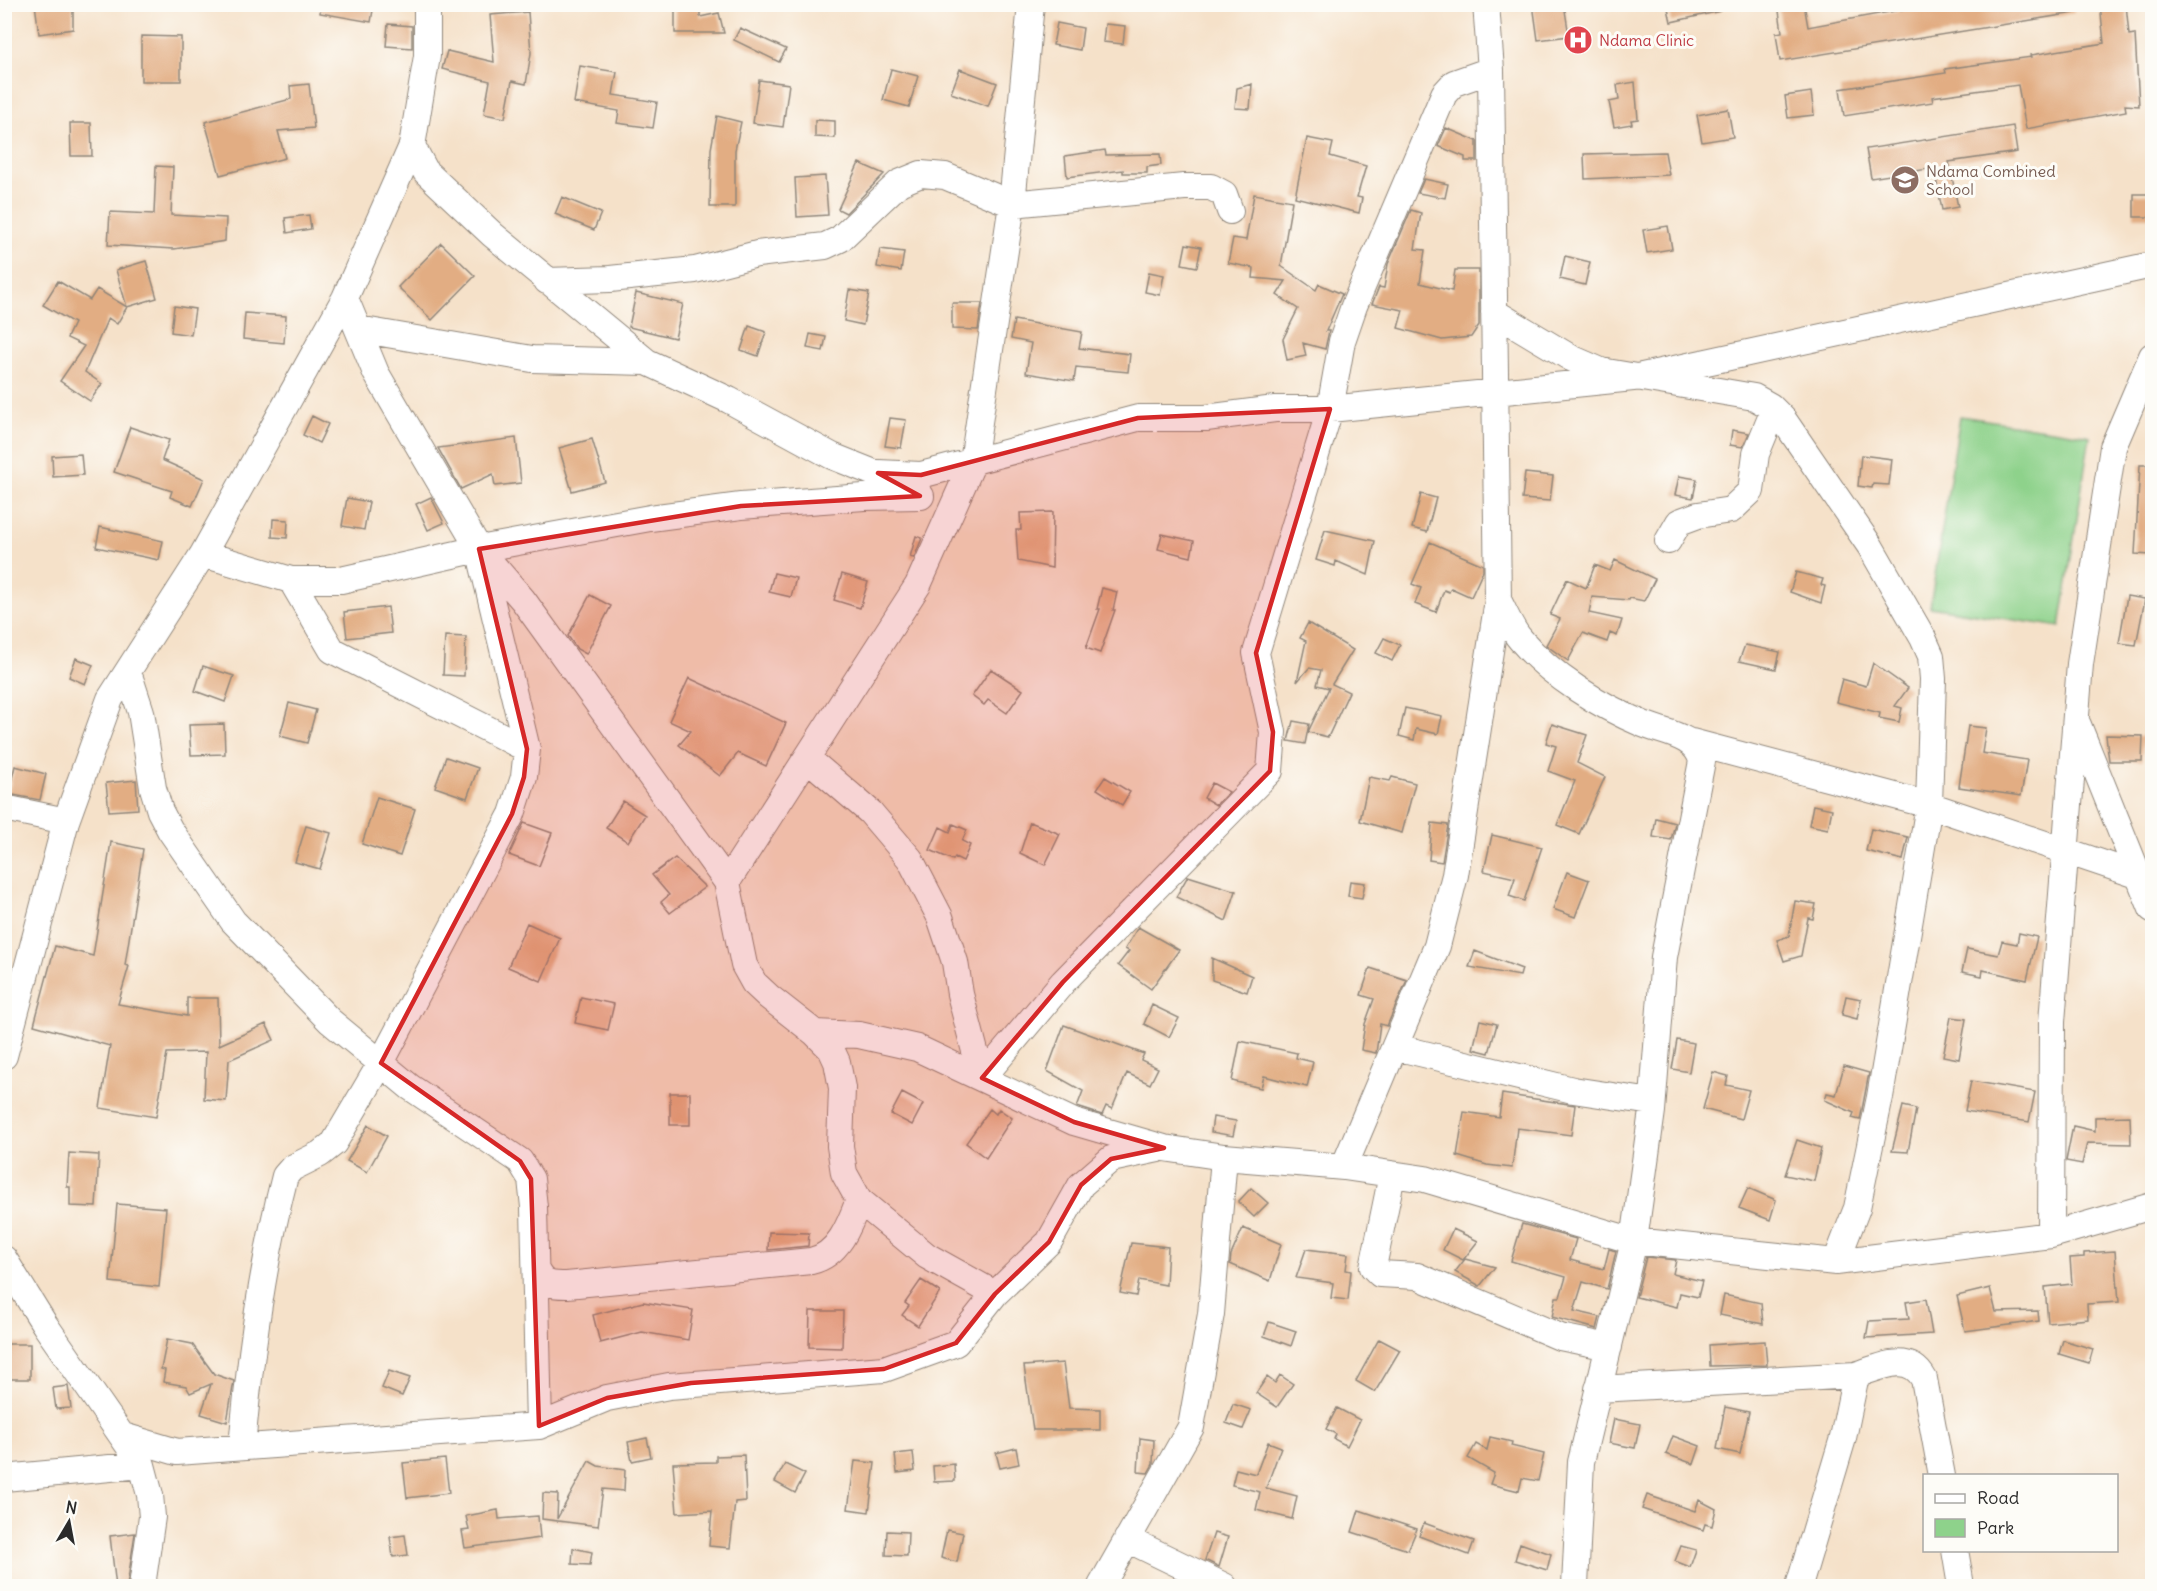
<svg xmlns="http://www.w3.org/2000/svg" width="2157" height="1591" viewBox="0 0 2157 1591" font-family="Delius,sans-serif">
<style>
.green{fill:#8ed28b;stroke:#5c7e5b;stroke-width:1.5}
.building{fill:#e2ad83}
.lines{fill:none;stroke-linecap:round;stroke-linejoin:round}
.minor-casing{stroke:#90867a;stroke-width:28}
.minor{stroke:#fff;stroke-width:26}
.marked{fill:#d62828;fill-opacity:0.2;stroke:#d62828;stroke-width:4.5;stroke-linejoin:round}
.labels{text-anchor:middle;stroke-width:6;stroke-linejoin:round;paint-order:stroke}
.health-label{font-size:16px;fill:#be3a42;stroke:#fdfcf7;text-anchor:start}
.education-label{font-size:16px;fill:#785e54;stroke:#fdfcf7;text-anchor:start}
</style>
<rect width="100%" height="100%" fill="#fdfcf7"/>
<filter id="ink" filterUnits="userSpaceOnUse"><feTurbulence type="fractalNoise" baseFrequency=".0167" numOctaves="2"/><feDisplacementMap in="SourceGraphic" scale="12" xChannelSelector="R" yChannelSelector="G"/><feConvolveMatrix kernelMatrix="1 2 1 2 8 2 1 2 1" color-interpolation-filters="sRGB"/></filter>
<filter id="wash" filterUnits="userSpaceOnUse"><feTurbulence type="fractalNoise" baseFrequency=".008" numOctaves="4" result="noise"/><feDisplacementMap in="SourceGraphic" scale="24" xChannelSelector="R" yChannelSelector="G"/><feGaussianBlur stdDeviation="1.35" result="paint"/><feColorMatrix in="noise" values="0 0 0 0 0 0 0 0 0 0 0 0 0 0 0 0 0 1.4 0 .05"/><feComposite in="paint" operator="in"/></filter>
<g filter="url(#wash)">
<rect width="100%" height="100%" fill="#f5e1c9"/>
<!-- green -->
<path class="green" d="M1960,416L2090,436L2060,627L1930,607Z"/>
<g id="blocks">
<!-- building -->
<path class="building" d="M35,4H73V29L39,34Z
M321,4H374L371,22L320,13Z
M1533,4H1564L1569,36L1538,40Z
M1667,4H1720L1721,11L1671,22Z
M1778,4H1804L1808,27L1933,4H2073L2074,13L1780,61L1776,33L1782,32Z
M2100,4H2126L2129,35L2135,34L2139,106L2125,105L2126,111L2026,129L2018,85L1932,97L1933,102L1844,116L1840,89L1946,73L1945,69L2032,57L2031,55L2104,43Z
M675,7H700V17L719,13L724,33H675Z
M528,12L531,53L526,84L512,81L505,118L484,114L490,81L442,69L447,51L494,62L490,15Z
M1057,23L1083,28L1080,50L1053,45Z
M388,24L412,26V48L386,46Z
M1105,24L1125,26L1123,44L1103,42Z
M740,28L786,49L779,62L734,40Z
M141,36L181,37V81H141Z
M580,66L617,72L613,95L657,102L653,128L617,123L619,111L574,103Z
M891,69L918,76L909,107L883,100Z
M960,69L997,83L988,106L951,93Z
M759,80L789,84L783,127L753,123Z
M1635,82L1638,119L1631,120L1632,124L1614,127L1609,102L1619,100L1617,85Z
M309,84L314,128L278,131L285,158L220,175L205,122L291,99L290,86Z
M1252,84L1250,109L1235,108L1237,88Z
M1811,92L1814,115L1788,118L1785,96Z
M1728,109L1733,137L1702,142L1697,115Z
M717,116L741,122L735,150V207H710L711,149Z
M815,120L835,121V138L815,137Z
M70,123H91L92,156H71Z
M2013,126L2017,152L1949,162L1958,207L1942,210L1934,168L1871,178L1866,149Z
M1446,128L1477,141V161H1465V157L1438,146Z
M1307,138L1333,143L1330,156L1366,166L1357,197L1362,198L1359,213L1295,197Z
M1105,150L1106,155L1160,154L1161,165L1147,167V173H1123V170L1067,177L1065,156Z
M1665,152L1669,175L1585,179L1584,154Z
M859,163L884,174L846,213L838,209Z
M156,166L173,167L171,215L226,218L225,241L174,249L108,245L110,212L154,214Z
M825,176L828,215L797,217L795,178Z
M1424,179L1448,184L1445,198L1418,193Z
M1254,194L1292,201L1281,266L1316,290L1319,284L1342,294L1326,331H1329L1325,349L1303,343L1306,356L1287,360L1283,339L1298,309L1277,295L1286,281L1253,278L1254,268L1228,263L1233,238L1246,240Z
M2134,194H2152L2151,217H2134Z
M562,197L601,213L594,230L555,214Z
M1411,210L1421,213L1415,249L1425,250L1420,283L1452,291L1455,270H1479V325L1471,337L1442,340L1398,328L1403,310L1372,304L1379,287L1384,288L1388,264Z
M309,215L311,229L287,233L285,218Z
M1668,226L1672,249L1647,253L1643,230Z
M441,243L475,276L432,320L398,287Z
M1186,244L1201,247L1197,267L1182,264Z
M880,249L904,252L901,271L877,267Z
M1565,256L1590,262L1585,285L1560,279Z
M146,261L157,298L127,307L116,270Z
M1149,272L1164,275L1160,295L1145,292Z
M58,281L90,300L97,289L127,307L117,324L108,318L85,372L102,384L90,401L60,381L84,346L67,338L74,323L43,305Z
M849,290L869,293L863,325L844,321Z
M636,293L683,304L675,338L629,327Z
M952,303H982L978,330L952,329Z
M174,306L195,309L191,335L171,332Z
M245,313L286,316L284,343L243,339Z
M1014,320L1082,332L1079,348L1130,354L1128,372L1076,367L1074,381L1026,373L1031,343L1011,339Z
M749,326L766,332L758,356L741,350Z
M810,334L826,337L823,351L807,348Z
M312,416L328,424L319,443L303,435Z
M890,418L906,420L901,448L885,446Z
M130,427L169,440L162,460L204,479L192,506L170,497L172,491L114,472Z
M1732,430L1749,433L1743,447L1730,445Z
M516,438L521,483L495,486L493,474L461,489L438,448Z
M592,439L605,482L572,491L559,448Z
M81,454L83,475L53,477L52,456Z
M1861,455L1892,459L1889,485L1873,484L1872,488L1858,486Z
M2140,465H2152V555L2135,554Z
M1525,473L1553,476L1550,501L1522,499Z
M1679,476L1697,479L1693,498L1675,495Z
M1421,494L1436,498L1427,532L1412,528Z
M431,497L444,523L428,530L416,504Z
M347,498L369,502L364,530L342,526Z
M1053,512L1052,568L1018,561L1016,530H1021L1020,513Z
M273,519L288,520L287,538L272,537Z
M100,527L163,541L159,560L96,547Z
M1325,530L1375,541L1368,575L1336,561L1335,566L1316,560Z
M1162,534L1194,541L1191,557L1158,549Z
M916,536L922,538L914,558L910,557Z
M1430,542L1483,565V571L1471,597L1451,588L1449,592L1444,590L1436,612L1415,604L1421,588L1412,584Z
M1615,560L1655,579L1644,601L1630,598L1629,600L1592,597L1589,613L1622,620L1617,636L1610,633L1607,642L1583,633L1568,661L1546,645L1560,619L1550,615L1567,579L1586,588L1595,565L1610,571Z
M1796,572L1823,579L1821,585L1825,586L1821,603L1790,592Z
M774,573L796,578L791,597L769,592Z
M842,574L868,582L860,608L834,600Z
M1102,588L1117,592L1113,610H1115L1100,653L1086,648L1100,609H1097Z
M590,595L611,606L586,654L577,649L568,636Z
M2127,596L2145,599L2136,645L2119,643Z
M388,607L391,633L347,638L344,612Z
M1308,623L1353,650L1332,684L1349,692L1328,737L1308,732L1329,688L1317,685L1321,670L1309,668L1297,682L1306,641L1300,638Z
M445,636L466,637L464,676L443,675Z
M1384,638L1400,645L1392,661L1376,653Z
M1745,645L1780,652L1776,669L1739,661Z
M76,658L93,665L85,684L69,677Z
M1873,663L1908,688L1895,706L1902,708L1899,722L1879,718L1880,713L1836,702L1842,679L1866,686Z
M203,666L234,676L225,702L195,691Z
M991,669L1023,690L1007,713L988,700L984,705L972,696Z
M689,678L786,723L766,766L738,753L720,776L679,745L691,731L669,721Z
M289,703L316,710L307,743L280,736Z
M1405,708L1442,716L1438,734L1416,729L1414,740L1399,736Z
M1293,721L1309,724L1305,744L1288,741Z
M224,724L225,754L191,755L189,725Z
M1552,724L1587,735L1577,763L1605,777L1579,834L1557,825L1575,781L1548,771L1556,746L1546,743Z
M1968,726L1986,728L1982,753L2027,760L2021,796L1959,787Z
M2106,735L2143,736L2142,761H2109Z
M446,757L478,768L467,798L435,787Z
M15,766L46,774L40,800L8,794Z
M1105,777L1130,792L1122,805L1097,789Z
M1369,777L1390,781L1392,777L1415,783L1402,833L1360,821Z
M136,780L138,809L109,811L106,783Z
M1212,783L1229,792L1216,805L1204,798Z
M377,797L415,809L400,856L362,844Z
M623,801L645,815L628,842L606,828Z
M1813,805L1832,809L1828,829L1809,825Z
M1656,818L1675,823L1671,840L1653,837Z
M1030,822L1060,834L1045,865L1020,853Z
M524,823L552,833L539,866L509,855Z
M1432,823L1448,825L1442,862L1429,860Z
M953,824L967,830L962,841L970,845L963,861L955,857L953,860L930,850L940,827L950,832Z
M306,826L331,833L320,869L295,862Z
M1871,829L1908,837L1903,860L1866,851Z
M1492,835L1542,847L1524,901L1509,896L1515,878L1484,871Z
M111,842L143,849L125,965L129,966L118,1004L187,1016V998H218L219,1045L266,1024L274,1040L229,1060L226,1101L204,1099L206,1052L167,1053L156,1117L100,1108L110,1046L34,1025L55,946L93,956Z
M675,858L705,887L670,913L661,902L669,895L652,875Z
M1567,872L1589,880L1575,917L1553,909Z
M1188,876L1236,891L1226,921L1176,897Z
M1350,881L1365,883L1362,898L1348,896Z
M1795,901L1816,904L1813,919L1808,918L1801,956L1784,961L1777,940L1789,936Z
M527,923L560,938L541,981L508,967Z
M1138,927L1179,950L1151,989L1118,965L1129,951L1125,949Z
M2019,933L2037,937L2027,980L1983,970L1982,976L1962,972L1967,949L1998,955L2002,941L2017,944Z
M1475,951L1522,969L1520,976L1469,967Z
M1212,958L1252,976L1247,992L1212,980Z
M1370,968L1407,980L1387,1026L1380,1024L1376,1053L1361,1050L1365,1024L1374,999L1361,995Z
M1846,996L1861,999L1857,1019L1842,1015Z
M581,997L614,1004L608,1030L575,1023Z
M1152,1005L1179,1018L1169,1037L1144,1024Z
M1951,1017L1966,1019L1959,1059L1943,1056Z
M1480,1020L1497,1024L1489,1053L1473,1049Z
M1064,1025L1144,1054L1141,1060L1158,1068L1150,1084L1127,1073L1112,1109L1106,1106L1102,1115L1077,1107L1083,1091L1047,1071Z
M1677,1040L1694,1043L1689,1072L1672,1069Z
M1240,1041L1297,1053L1296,1058L1313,1062L1307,1087L1264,1076L1261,1088L1232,1081Z
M1844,1066L1869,1073L1860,1120L1852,1118L1854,1113L1825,1100L1827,1093L1836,1095Z
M1713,1072L1728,1076L1726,1085L1749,1090L1741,1119L1703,1109Z
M1971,1081L2035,1092L2029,1122L1965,1111Z
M670,1093H690V1125H670Z
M902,1093L923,1104L912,1125L891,1114Z
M1502,1094L1575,1105L1571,1135L1517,1128L1512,1168L1487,1165L1457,1156L1464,1112L1499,1117Z
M1903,1106L1916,1109L1908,1152L1892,1151Z
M990,1109L996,1114L999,1109L1012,1118L986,1158L966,1143Z
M2130,1116L2131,1144L2087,1143L2082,1164L2066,1161L2073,1126L2095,1131V1117Z
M1213,1117L1236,1121L1233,1136L1211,1132Z
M368,1125L387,1136L367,1172L347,1161Z
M1797,1140L1821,1148L1814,1181L1785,1175Z
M69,1153L99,1155L96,1207L70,1206V1187H67Z
M1251,1188L1268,1203L1254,1217L1238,1202Z
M1748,1188L1776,1200L1770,1220L1739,1208Z
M117,1204L166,1208L159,1287L110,1282Z
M1522,1224L1576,1239L1570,1260L1604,1269L1609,1249L1616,1251L1607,1289L1583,1282L1574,1311L1600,1317L1597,1329L1552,1317L1556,1297H1560L1566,1277L1511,1261Z
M1243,1228L1281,1244L1270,1281L1230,1264L1231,1255Z
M1453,1229L1478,1241L1463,1260L1443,1250Z
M769,1232L809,1233L808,1246L768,1250Z
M1131,1243L1168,1247L1166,1285L1139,1280L1136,1296L1120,1293Z
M1306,1249L1348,1254L1346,1270L1351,1271L1348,1300L1331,1298L1333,1283L1296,1278Z
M2115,1251L2119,1302L2087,1304L2088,1319L2048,1323L2045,1287L2072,1284L2070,1258L2084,1257V1253Z
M1646,1257L1676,1260L1673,1274L1702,1281L1698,1297L1680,1293L1677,1307L1636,1297Z
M1465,1259L1495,1267L1480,1286L1455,1272Z
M921,1280L940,1292L918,1326L902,1315L909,1306L905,1303Z
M1990,1288L1996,1312L2038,1311L2039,1321L1965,1331L1957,1296Z
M1724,1295L1761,1303L1763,1324L1720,1315Z
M1926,1299L1932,1334L1866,1338L1869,1321L1909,1319L1906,1302Z
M643,1302L693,1310L688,1340L642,1332L600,1343L593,1315Z
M810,1311H843L842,1348L809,1347Z
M1269,1322L1296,1331L1291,1346L1264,1336Z
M167,1339L192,1344L214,1374L234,1381L227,1422L201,1414L211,1384L190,1393L186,1386L163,1382L165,1370L161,1369Z
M1379,1339L1400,1350L1375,1392L1356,1381Z
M2063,1340L2093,1349L2089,1363L2059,1354Z
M1765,1341L1767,1365L1710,1366L1709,1345Z
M4,1344H30V1379H4Z
M1063,1363L1069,1408L1100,1409V1430H1033L1024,1366Z
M389,1371L410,1378L402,1396L382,1388Z
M1280,1375L1293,1384L1277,1407L1256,1393L1267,1377L1275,1383Z
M68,1386L71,1408L56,1409L53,1388Z
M1233,1404L1251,1410L1243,1429L1226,1423Z
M1725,1407L1749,1412L1740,1454L1717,1449Z
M1337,1408L1360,1420L1347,1446L1334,1439L1336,1434L1326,1429Z
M1614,1419L1640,1424L1635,1448L1609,1443Z
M1673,1436L1700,1446L1694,1464L1666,1454Z
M1490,1437L1512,1442L1511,1446L1544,1454L1538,1481L1522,1478L1519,1491L1490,1484L1494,1473L1468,1458L1476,1444L1487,1450Z
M647,1438L651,1457L632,1461L628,1442Z
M1140,1438L1154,1440L1153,1464L1148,1473L1138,1472Z
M1268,1442L1281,1447L1266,1488L1297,1496L1292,1519L1256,1510L1260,1492L1232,1485L1236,1469L1256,1474Z
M1016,1448L1019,1464L1000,1468L996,1453Z
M913,1452L915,1471L897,1473L895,1454Z
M744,1455L746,1501L735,1502L730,1548L709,1546L712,1511L677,1513L673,1463L716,1462V1456Z
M445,1459L449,1493L407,1498L403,1463Z
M589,1461L598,1466L625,1470L624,1491L603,1489L598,1526L542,1519L543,1493L558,1494L557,1519Z
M855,1461L875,1463L869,1512L848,1509Z
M785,1464L805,1474L795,1493L775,1482Z
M954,1464L955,1481L934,1482L933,1466Z
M1647,1495L1695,1511L1699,1500L1716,1509L1712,1526L1705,1524L1703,1530L1642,1509Z
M498,1510L499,1519L538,1516L540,1538L465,1548L462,1531L469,1530L466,1516Z
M1359,1510L1417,1529L1408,1550L1352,1532Z
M1424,1523L1474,1541L1469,1555L1419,1536Z
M947,1530L963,1533L957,1562L941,1558Z
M887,1531L908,1532L907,1556L886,1555Z
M135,1533L127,1586L116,1587L110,1536Z
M1214,1533L1228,1537L1219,1567L1205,1560Z
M405,1535L408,1555L393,1557L390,1537Z
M1520,1543L1551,1554L1547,1570L1515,1560Z
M1681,1546L1696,1550L1690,1567L1675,1561Z
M573,1548L592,1552L590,1565L572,1564Z"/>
</g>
</g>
<g filter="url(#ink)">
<use href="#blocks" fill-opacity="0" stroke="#90867a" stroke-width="1.5"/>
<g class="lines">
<!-- minor casing -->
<g class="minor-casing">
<path id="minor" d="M412,146L426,172L493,235L647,362L729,400L832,456L892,480
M547,281L610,279L695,270L757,254L825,246L840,239L899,183L921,174L945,176L1012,204L1184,187H1211L1224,194L1230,211
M345,298L376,373L479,549L523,600L727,882L744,965L754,983L769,997L815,1033L831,1049L837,1062L842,1088L840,1146L844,1173L859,1200L927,1256L995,1294
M1494,312L1571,358L1601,371L1754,397L1770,406L1783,419L1870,546L1923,638L1931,656L1933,679L1929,805L1880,1097L1857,1208L1836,1262
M358,329L532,359L647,362
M878,473L921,475L1138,418H1206L1275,409H1330L1633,378L2152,265
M1668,541L1679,522L1698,515L1731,510L1751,491L1756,454L1774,410
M203,554L291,580H341L479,549L650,518L741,506L864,497L921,496
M291,580L332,650L527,749
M1498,600C1505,613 1511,629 1521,640C1551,676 1600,706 1643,724C1664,733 1696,735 1702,761L1664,957L1652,1111L1634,1241L1581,1462L1575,1586
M128,672L141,712L153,788L160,811L170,830L233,921L330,1021L410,1087L520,1161L531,1179L534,1207L539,1426
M2078,725L2152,909
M1692,742L1929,805L2140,876
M807,758L870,812L910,859L940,917L955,962L960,994L982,1078
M4,808L66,821
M727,882L918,585L973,462L1012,204L1031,4
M815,1033L859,1035L917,1048L1074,1122L1164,1148L1224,1157L1344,1167L1425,1179L1634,1241L1836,1262L2051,1235L2152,1206
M1395,1047L1573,1090L1652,1102
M4,1056L66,821L110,699L203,554L345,298L412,146L427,56V4
M982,1078L1063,982L1270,771L1273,732L1256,653L1330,409L1342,341L1354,306L1444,94L1454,83L1491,70
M1344,1167L1437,946L1455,875L1498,600L1491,70L1486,4
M1392,1175L1373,1267L1380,1274L1417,1276L1560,1337L1609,1347
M2051,1235L2052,1022L2080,664L2113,447L2152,356
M4,1259L45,1325L142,1465L150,1495L152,1517L142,1586
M536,1270C543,1285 551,1285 567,1285L811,1261C839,1255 850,1224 859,1200
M1598,1389L1856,1375C1880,1367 1909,1351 1924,1379L1942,1476
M123,1436L177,1452L539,1426L607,1398L669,1386L884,1369L956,1343L995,1294L1049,1242L1081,1185L1111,1159L1158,1149
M242,1447C250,1355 262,1265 285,1176L292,1168L320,1154L334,1143L381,1063L512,814L524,777L527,749L480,553
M4,1478L142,1465
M1127,1539L1224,1586
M1955,1550L1961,1586
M1101,1586L1191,1427L1211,1314L1224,1157
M1799,1586L1843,1438L1856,1375"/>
</g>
<!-- minor -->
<use href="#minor" class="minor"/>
</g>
</g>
<!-- marked area -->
<path class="marked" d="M1330,409L1256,653L1273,732L1270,771L1063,982L982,1078L1074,1122L1164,1148L1111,1159L1081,1185L1049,1242L995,1294L956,1343L884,1369L691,1383L607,1398L539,1426L531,1179L520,1161L381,1063L512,814L524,777L527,749L479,549L741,506L920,496L878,473L921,475L1138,418Z"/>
<!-- icons -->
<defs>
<g id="hospital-disc" transform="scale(1.5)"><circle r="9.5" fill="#e0444e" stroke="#fdfcf7"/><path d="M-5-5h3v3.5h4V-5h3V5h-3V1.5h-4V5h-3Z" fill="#fff"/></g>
<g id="school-disc" transform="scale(1.5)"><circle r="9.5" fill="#8d6e63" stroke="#fdfcf7"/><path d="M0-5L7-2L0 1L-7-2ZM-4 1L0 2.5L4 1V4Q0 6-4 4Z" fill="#fff"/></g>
</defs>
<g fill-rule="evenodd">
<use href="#hospital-disc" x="1578" y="40"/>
<use href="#school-disc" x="1905" y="180"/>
</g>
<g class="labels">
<!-- health labels -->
<g class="health-label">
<text x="1599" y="46">Ndama Clinic</text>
</g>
<!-- education labels -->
<g class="education-label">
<text x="1926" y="177">Ndama Combined<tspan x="1926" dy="18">School</tspan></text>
</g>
</g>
<!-- margin -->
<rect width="2157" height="1591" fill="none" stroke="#fdfcf7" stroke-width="24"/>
<!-- legend -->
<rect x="1923" y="1474" width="195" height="78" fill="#fdfcf7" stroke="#a9a8a5" stroke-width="1.5"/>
<rect x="1935" y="1494" width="30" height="9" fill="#ffffff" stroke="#a9a8a5" stroke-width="1.5"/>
<text x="1977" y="1504" font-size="18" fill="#2b2b2b">Road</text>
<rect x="1935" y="1519" width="30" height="18" fill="#8ed28b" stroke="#a9a8a5" stroke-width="1.5"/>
<text x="1977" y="1534" font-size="18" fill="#2b2b2b">Park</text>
<!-- north arrow -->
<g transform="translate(69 1522) rotate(10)" stroke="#fdfcf7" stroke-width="4.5" paint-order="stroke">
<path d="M0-4.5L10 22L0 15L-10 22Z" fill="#2b2b2b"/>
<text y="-9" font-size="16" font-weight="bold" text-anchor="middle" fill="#2b2b2b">N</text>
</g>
</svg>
